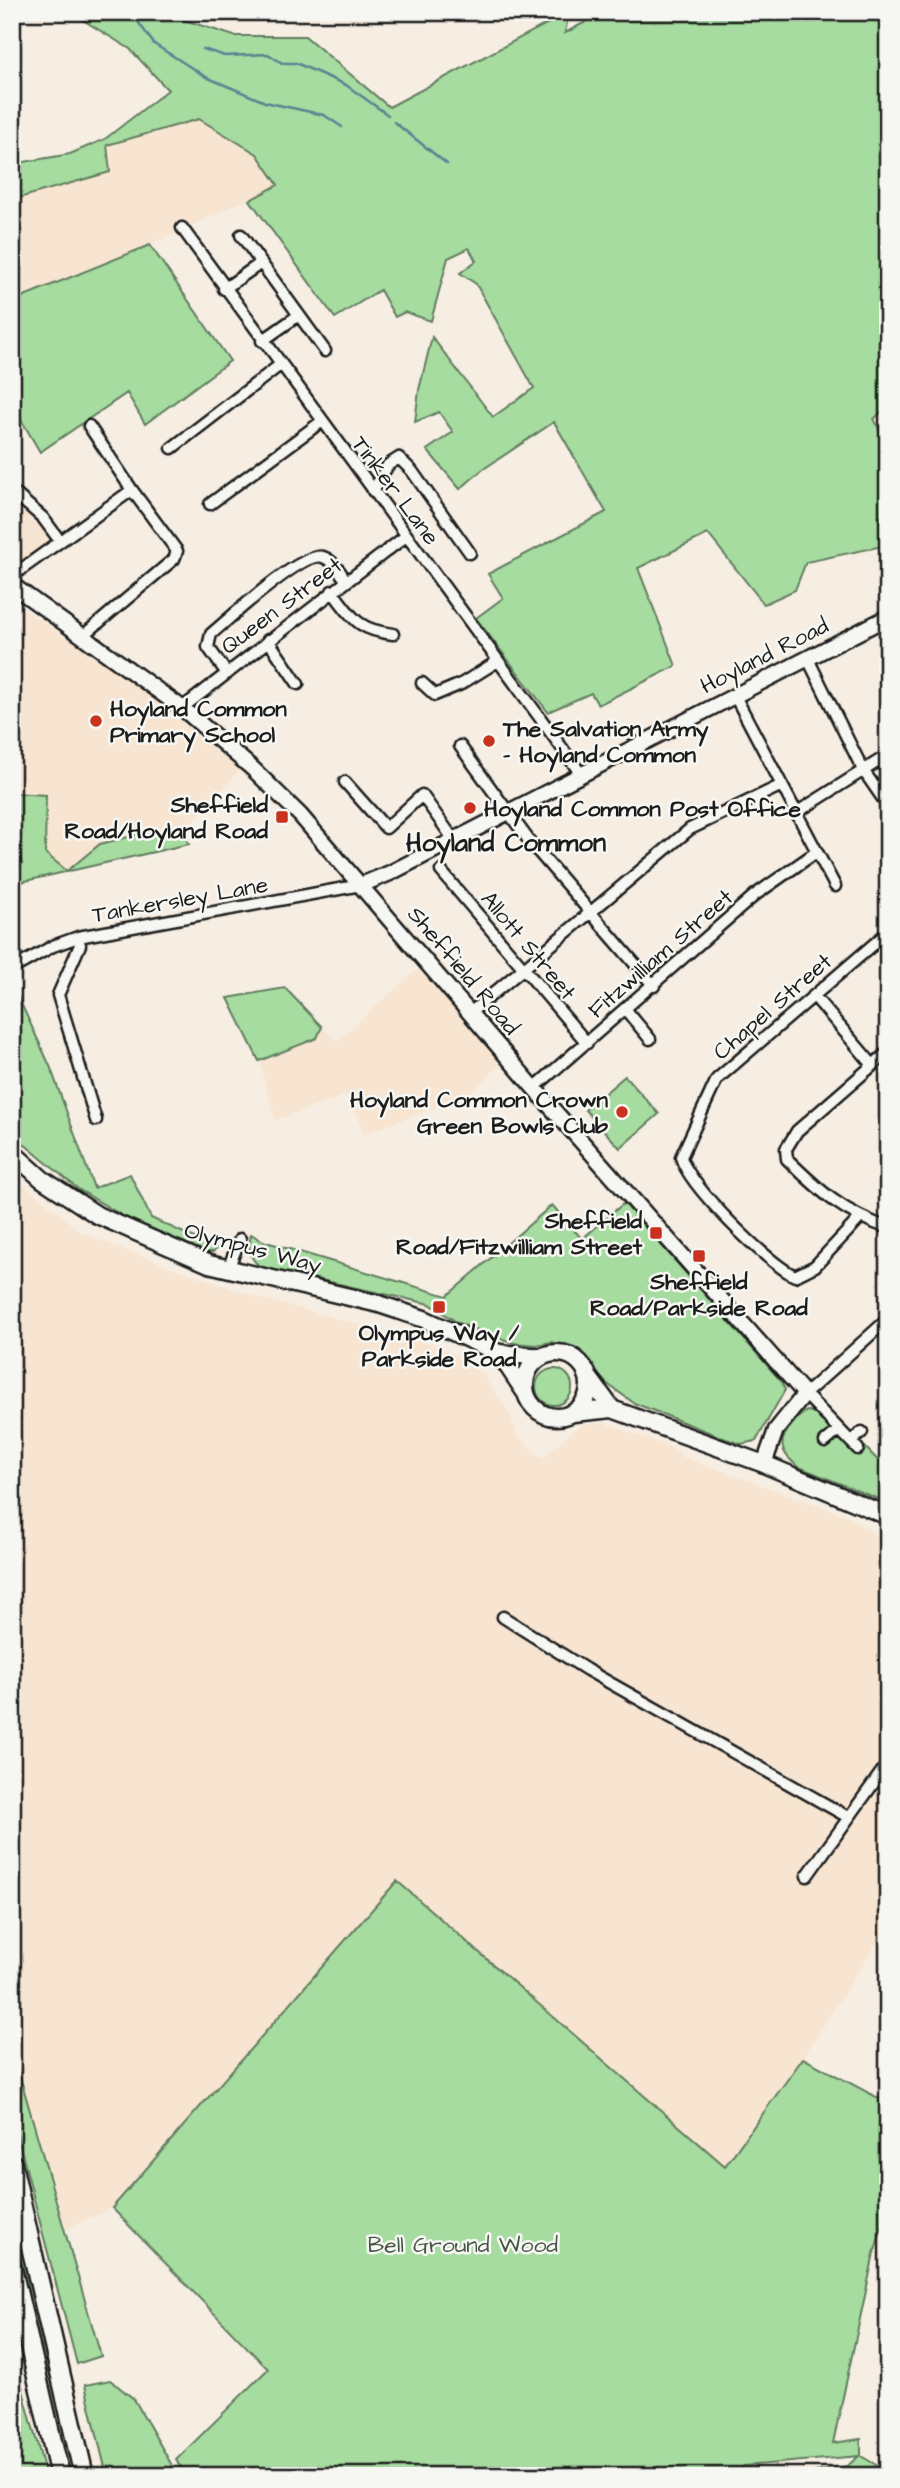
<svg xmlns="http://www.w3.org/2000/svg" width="900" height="2488" viewBox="0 0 900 2488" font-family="'Architects Daughter',sans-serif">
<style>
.built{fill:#f7e5d1}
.green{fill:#a6dca0;stroke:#617c5e;stroke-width:2}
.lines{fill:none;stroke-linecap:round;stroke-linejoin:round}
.stream{stroke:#588492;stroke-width:2.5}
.street-casing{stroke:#1c1c1c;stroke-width:15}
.secondary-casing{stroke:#1c1c1c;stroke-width:19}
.primary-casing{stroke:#1c1c1c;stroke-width:21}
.highway-casing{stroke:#1c1c1c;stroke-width:23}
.street{stroke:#f6f6f2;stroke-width:10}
.secondary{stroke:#f6f6f2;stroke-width:14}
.primary{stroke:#f6f6f2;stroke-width:16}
.highway{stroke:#f6f6f2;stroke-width:18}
.poi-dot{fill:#c8321e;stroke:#f6f6f2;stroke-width:2.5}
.labels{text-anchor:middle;stroke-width:5;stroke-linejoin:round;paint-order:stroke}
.street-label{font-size:23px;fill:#1c1c1c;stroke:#f6f6f2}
.poi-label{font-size:23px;font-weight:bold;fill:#1c1c1c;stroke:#f6f6f2;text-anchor:start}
.park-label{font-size:23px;fill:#455644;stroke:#f6f6f2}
.quarter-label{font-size:26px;font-weight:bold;fill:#1c1c1c;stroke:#f6f6f2}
</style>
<rect width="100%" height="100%" fill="#f6eee3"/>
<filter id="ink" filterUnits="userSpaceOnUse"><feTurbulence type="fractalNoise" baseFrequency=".0143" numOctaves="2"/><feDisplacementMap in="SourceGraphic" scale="14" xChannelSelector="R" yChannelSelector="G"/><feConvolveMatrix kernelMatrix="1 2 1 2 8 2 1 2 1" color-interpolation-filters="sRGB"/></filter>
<g filter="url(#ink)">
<!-- built -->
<path class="built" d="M199,119L257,154L278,185L150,245L12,301V200L110,172L107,145Z
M12,495L30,509L50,535L48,542L12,569Z
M12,601L119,672L240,770L182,833L136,835L100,844L67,872L45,853L46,795L12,793Z
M420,967L502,1064L465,1097L364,1134L350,1094L275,1120L259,1061L317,1038L322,1027L337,1041Z
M12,1175L80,1231L119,1248L253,1296L438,1346L455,1354L483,1375L510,1415L517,1435L543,1460L549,1451L580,1425L602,1422L672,1448L683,1457L848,1516L888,1542V1925L803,2058L725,2167L397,1881L112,2208L66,2229L12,2049Z"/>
<!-- green -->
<path class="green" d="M70,12H175L181,19L234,36H305L389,107L569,12L565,33L604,12H888V406L874,419L888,447V515L880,517L883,546L806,562L795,590L764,604L708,534L638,568L676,666L598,705L591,693L548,712L476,618L503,598L488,574L606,512L554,422L482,470L460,489L427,450L453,432L439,412L415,422L419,390L432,337L493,417L534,388L476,284L460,273L476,261L469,248L448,258L431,321L405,312L395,317L380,290L335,318L250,200L278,185L257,154L199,119L107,145L110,172L12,200V164L70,154L105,139L168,90L130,49Z
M150,245L230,361L145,424L127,393L40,452L12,404V301Z
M12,793L46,795L45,853L67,871L100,844L136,835L182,833L189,844L12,884V878L22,864L12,837Z
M12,984L50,1066L94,1188L130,1174L151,1218L217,1248L213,1252H206L123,1216L78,1189L12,1134Z
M285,988L322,1027L317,1038L259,1061L228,998Z
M625,1076L659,1114L620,1148L585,1110Z
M624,1203L781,1381L785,1390L756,1441L741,1444L726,1439L634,1403L606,1383L575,1348L551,1342L537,1345L514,1343L458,1323L430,1304L261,1267C248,1258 248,1248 251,1234L263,1241L447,1296L552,1205L582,1239Z
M536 1387a18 18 0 1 1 36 0a18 18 0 1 1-36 0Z
M807,1411L815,1413L821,1421L824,1419L829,1432L821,1440L840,1439L857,1454L865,1447L888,1471V1503L799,1467C782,1455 776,1443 791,1426C796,1420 800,1414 807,1411Z
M397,1881L725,2166L803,2058L888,2103V2218L883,2223L874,2254L833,2443L861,2439V2456L888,2472V2476H796L847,2466L859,2456L744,2466L731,2476H187L176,2460L268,2369L112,2208Z
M12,2049L101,2356L77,2364L12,2115Z
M12,2205L50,2371L48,2373L41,2353L12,2224Z
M12,2350L46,2476H12Z
M110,2380L134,2399L178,2476H107L85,2385Z"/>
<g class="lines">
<!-- stream -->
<path class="stream" d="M131,12L154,44L206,77L265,102L324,115L342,127
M203,49L225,56L268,54L282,63H296L346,85L388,115
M394,122L447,164"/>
<!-- street casing -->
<g class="street-casing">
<path id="street" d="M182,228L581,774
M241,235L325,351
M224,289L261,263
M262,341L299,315
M89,426L132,490
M172,448L280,365
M12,491L43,518L60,541
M373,491L388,465L399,458L412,471L470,553
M210,504L321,422
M12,576L132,490L177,551L174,559L84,635
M332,591C353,618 357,630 393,634
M268,640L298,684
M808,659L863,770L888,806
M226,672L208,647L211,634C229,619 303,550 323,557C333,560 340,572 346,580
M422,683L435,695L461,684L498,661
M735,696L835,886
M182,708L406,536
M460,746L530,842L654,986
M345,782L386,828L422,795L454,840
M796,813L888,755
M441,871L587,1043
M78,937L80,945L58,995L96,1120
M12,969L53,946L78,937L361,885
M814,996L872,1064
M626,1010L650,1039
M470,1013L690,829L782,785
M888,1052L797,1131L786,1149L787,1159C821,1192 842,1212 888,1228
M534,1088L755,895L815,853
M859,1219L815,1266L795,1276C768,1264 688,1185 681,1157L717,1079L888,932
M228,1269L240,1239
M825,1442L839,1430
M851,1442L862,1432
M858,1449L805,1394L888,1319
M503,1617L587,1670L848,1817
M807,1876L888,1763"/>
</g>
<!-- secondary casing -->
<g class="secondary-casing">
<path id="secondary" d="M12,585L182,708L253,769L300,815L534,1088L805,1394L776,1430L764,1464
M361,885L390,873L888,617"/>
</g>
<!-- primary casing -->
<g class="primary-casing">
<path id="primary" d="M12,1152L42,1179L97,1215L209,1264L379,1304L424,1319L499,1353L542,1357
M499,1353L525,1392
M525 1385a32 32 0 1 1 64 0a32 32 0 1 1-64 0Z
M587,1375L612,1409
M573,1413L612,1409L764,1464L888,1516"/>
</g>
<!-- highway casing -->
<g class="highway-casing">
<path id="highway" d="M12,2164L84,2476
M12,2269L60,2476"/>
</g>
<!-- street -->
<use href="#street" class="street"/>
<!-- secondary -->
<use href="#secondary" class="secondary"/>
<!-- primary -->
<use href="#primary" class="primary"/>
<!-- highway -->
<use href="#highway" class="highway"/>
</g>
</g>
<!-- markers -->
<g class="poi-dot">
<circle cx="96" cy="721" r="7"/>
<circle cx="489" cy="741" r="7"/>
<circle cx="470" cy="808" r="7"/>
<rect x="275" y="810" width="14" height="14" rx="3.5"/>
<circle cx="622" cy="1112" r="7"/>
<rect x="649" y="1226" width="14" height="14" rx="3.5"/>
<rect x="692" y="1249" width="14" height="14" rx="3.5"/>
<rect x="432" y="1300" width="14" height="14" rx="3.5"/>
</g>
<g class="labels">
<!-- street labels -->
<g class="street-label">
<text transform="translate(396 490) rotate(53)" y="8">Tinker Lane</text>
<text transform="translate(281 605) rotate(-37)" y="8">Queen Street</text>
<text transform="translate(764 655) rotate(-27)" y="8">Hoyland Road</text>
<text transform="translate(180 899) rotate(-10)" y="8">Tankersley Lane</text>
<text transform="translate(529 945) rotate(50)" y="8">Allott Street</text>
<text transform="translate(660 953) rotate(-41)" y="8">Fitzwilliam Street</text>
<text transform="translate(464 970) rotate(50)" y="8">Sheffield Road</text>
<text transform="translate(772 1006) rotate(-41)" y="8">Chapel Street</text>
<text transform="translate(253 1247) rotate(15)" y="8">Olympus Way</text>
</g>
<!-- poi labels -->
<g class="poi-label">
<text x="110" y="716">Hoyland Common<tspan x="110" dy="26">Primary School</tspan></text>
<text x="503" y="736">The Salvation Army<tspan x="503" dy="26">- Hoyland Common</tspan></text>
<text x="268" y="812" text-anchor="end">Sheffield<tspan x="268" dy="26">Road/Hoyland Road</tspan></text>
<text x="484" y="816">Hoyland Common Post Office</text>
<text x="608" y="1107" text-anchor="end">Hoyland Common Crown<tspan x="608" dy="26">Green Bowls Club</tspan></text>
<text x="642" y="1228" text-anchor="end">Sheffield<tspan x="642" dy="26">Road/Fitzwilliam Street</tspan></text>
<text x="699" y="1289" text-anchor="middle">Sheffield<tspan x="699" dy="26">Road/Parkside Road</tspan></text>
<text x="439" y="1340" text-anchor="middle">Olympus Way /<tspan x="439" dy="26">Parkside Road</tspan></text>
</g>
<!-- park labels -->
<g class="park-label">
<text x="463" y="2252">Bell Ground Wood</text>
</g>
<!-- quarter labels -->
<g class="quarter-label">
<text x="506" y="851">Hoyland Common</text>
</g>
</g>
<!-- margin -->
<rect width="900" height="2488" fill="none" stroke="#f6f6f2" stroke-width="42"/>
<rect x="21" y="21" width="858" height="2446" fill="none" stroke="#1c1c1c" stroke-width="2.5" filter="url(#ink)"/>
</svg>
